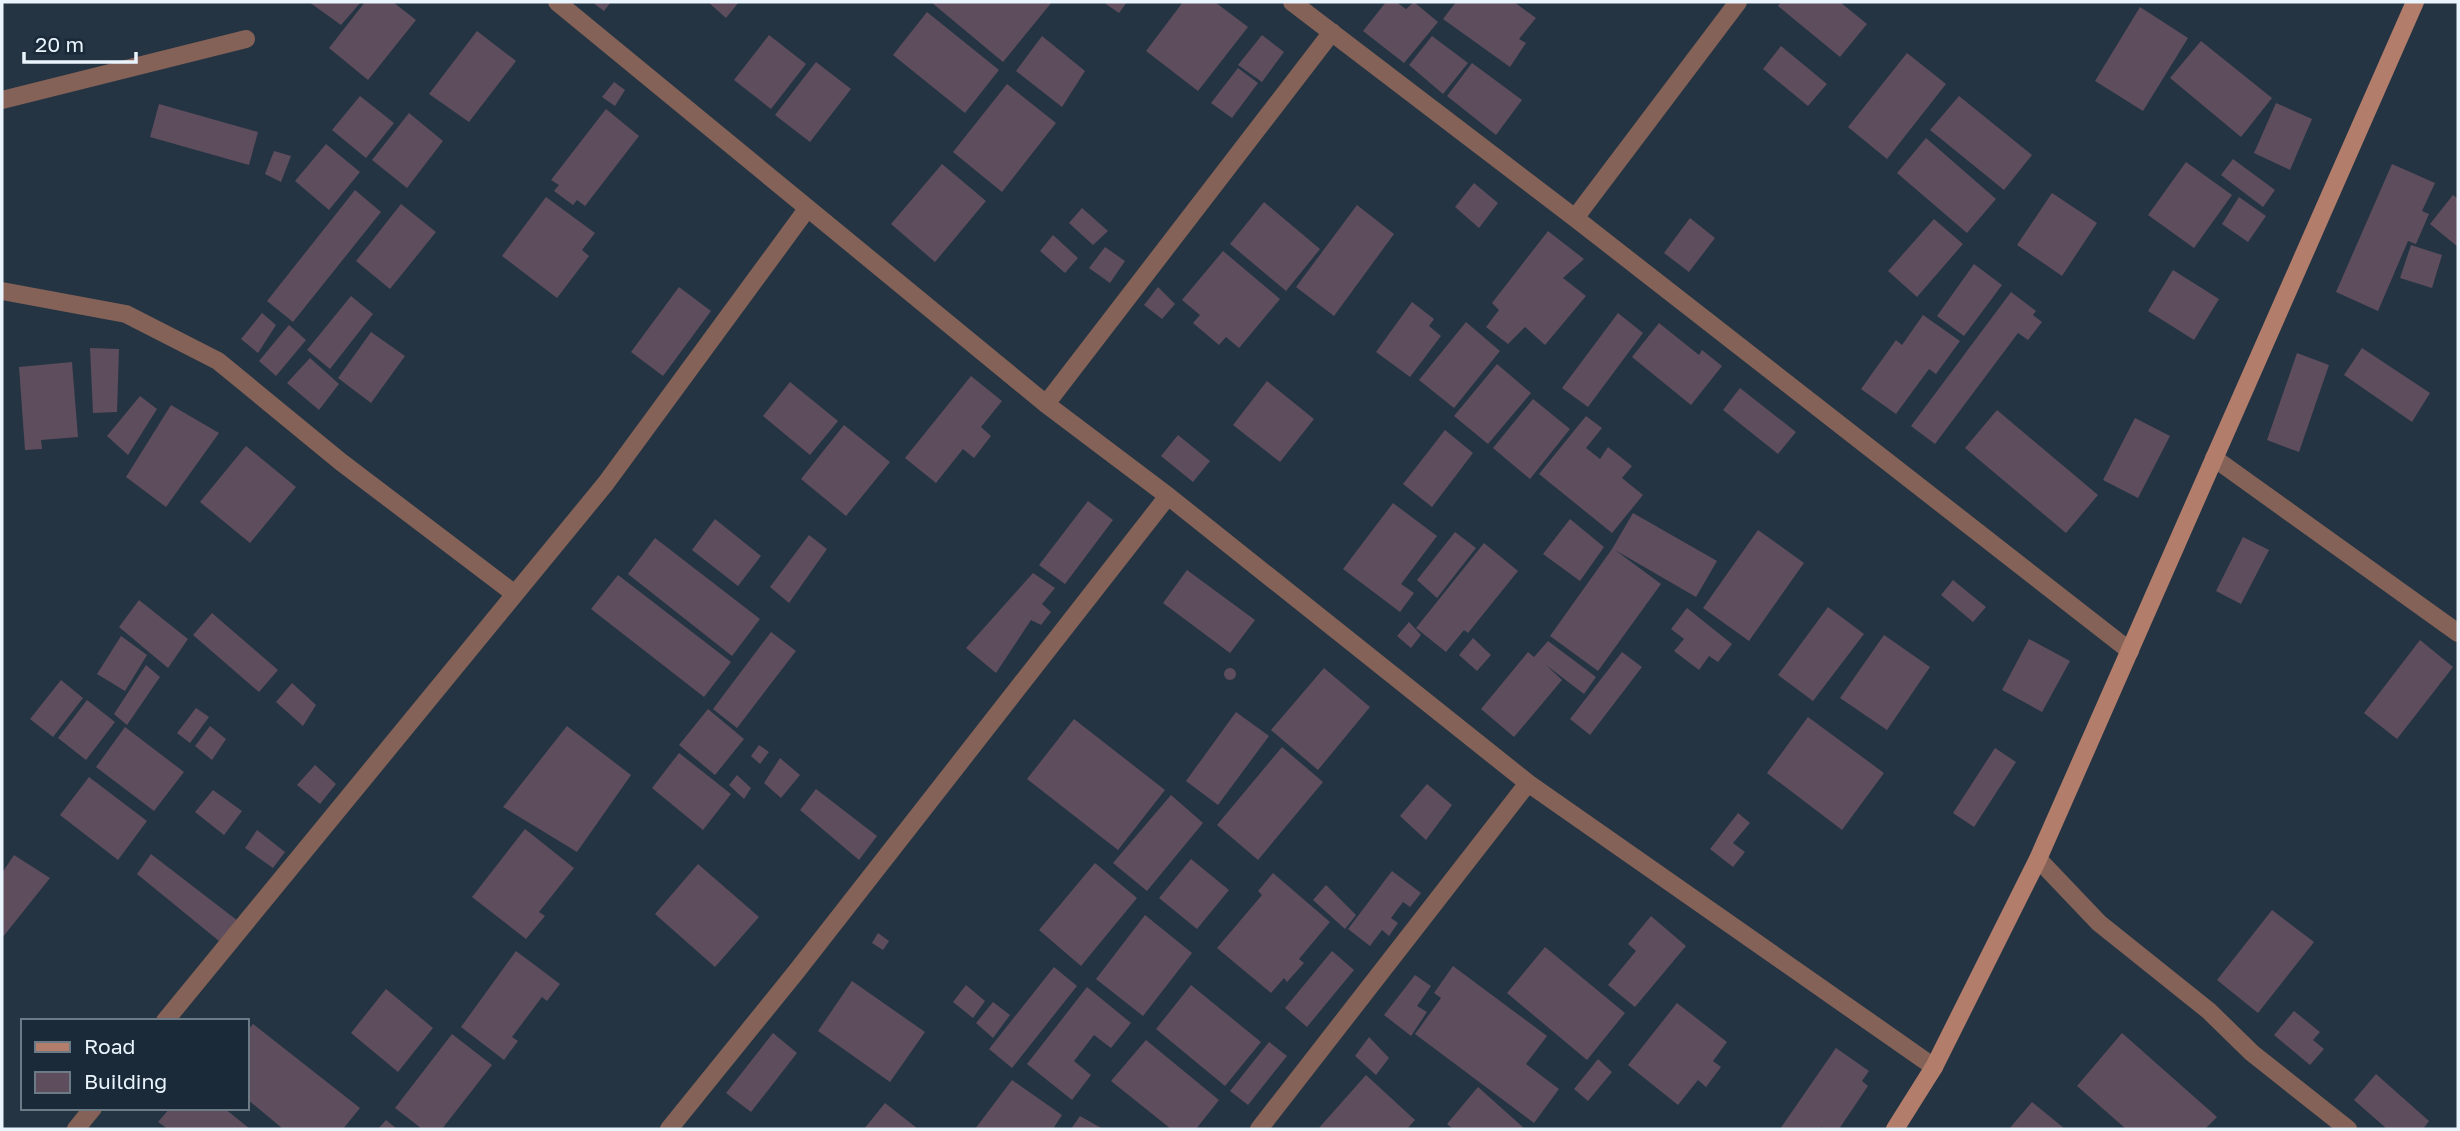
<svg xmlns="http://www.w3.org/2000/svg" width="2460" height="1131" viewBox="0 0 2460 1131" font-family="'Golos Text',sans-serif">
<style>
.building{fill:#5e4d5d}
.lines{fill:none;stroke-linecap:round;stroke-linejoin:round}
.street{stroke:#856257;stroke-width:18}
.secondary{stroke:#b27d6b;stroke-width:18}
</style>
<rect width="100%" height="100%" fill="#243443"/>
<!-- building -->
<path class="building" d="M309,2H361L341,25Z
M365,2H393L416,20L368,80L329,48Z
M592,2H611L604,11Z
M708,2H739L726,18Z
M931,2H1052L1003,62Z
M1103,2H1127L1119,13Z
M1183,2H1215L1248,27L1198,91L1146,51Z
M1386,2H1396L1406,9L1414,2L1438,22L1404,63L1363,31Z
M1456,2H1514L1536,18L1519,39L1526,43L1510,67L1443,19Z
M1781,2H1840L1867,24L1840,57L1778,6Z
M2140,7L2188,38L2143,111L2095,81Z
M927,12L999,70L965,113L893,55Z
M477,31L516,61L469,122L429,94Z
M769,35L806,64L771,109L734,80Z
M1262,35L1284,52L1262,82L1238,65Z
M1042,36L1085,71L1062,107L1016,71Z
M1432,36L1468,63L1443,94L1409,65Z
M2201,41L2272,98L2241,137L2170,78Z
M1781,46L1827,84L1808,106L1763,69Z
M1907,53L1946,84L1887,159L1848,127Z
M816,62L851,89L810,142L775,115Z
M1472,63L1522,100L1496,135L1447,96Z
M1238,68L1258,83L1232,118L1211,103Z
M614,82L625,90L615,106L602,97Z
M1007,84L1056,123L1002,192L953,152Z
M360,96L394,123L366,158L332,130Z
M1959,96L2032,155L2004,190L1930,130Z
M2276,103L2312,119L2290,170L2254,153Z
M159,104L258,132L249,165L150,137Z
M606,109L639,136L585,206L577,200L573,205L554,191L559,185L551,180Z
M409,113L443,141L407,188L372,160Z
M1926,138L1996,199L1967,233L1897,173Z
M326,144L360,172L329,210L295,181Z
M274,151L291,156L281,182L265,174Z
M2233,159L2275,190L2263,207L2221,175Z
M2186,162L2232,195L2194,248L2148,215Z
M942,164L986,201L935,262L891,224Z
M2392,164L2435,183L2422,211L2429,214L2416,244L2408,241L2378,311L2336,292Z
M1474,183L1498,203L1479,228L1455,207Z
M355,190L381,212L293,322L267,301Z
M2052,193L2097,223L2062,276L2017,245Z
M2453,195L2458,199V247L2430,224Z
M546,197L595,233L582,250L589,256L557,298L502,256Z
M2239,197L2266,216L2248,242L2222,224Z
M1264,202L1320,249L1286,291L1230,244Z
M401,204L436,232L390,289L356,261Z
M1357,205L1394,234L1334,316L1296,287Z
M1082,208L1108,231L1093,245L1069,223Z
M1690,218L1715,238L1689,272L1664,253Z
M1934,219L1963,244L1917,297L1888,271Z
M1548,231L1584,259L1563,278L1586,296L1545,345L1525,327L1508,344L1486,327L1499,310L1492,303Z
M1053,235L1078,258L1065,273L1040,251Z
M2411,245L2442,255L2432,288L2400,278Z
M1105,247L1125,261L1110,283L1089,268Z
M1223,251L1280,299L1239,348L1226,337L1219,345L1193,323L1200,315L1182,300Z
M1974,264L2002,285L1964,336L1937,316Z
M2173,270L2219,299L2194,340L2148,311Z
M679,287L711,311L663,376L631,352Z
M1158,287L1175,304L1162,319L1144,305Z
M2011,292L2036,311L2033,315L2042,322L2028,340L2018,333L1935,444L1911,426Z
M351,296L373,314L330,369L307,350Z
M1412,302L1434,319L1429,326L1441,336L1410,377L1376,352Z
M262,313L276,325L258,353L241,339Z
M1618,313L1643,333L1588,407L1562,388Z
M1923,315L1960,341L1936,374L1929,369L1896,414L1861,389L1896,340L1902,345Z
M1466,322L1500,351L1454,408L1419,380Z
M1659,323L1699,355L1702,350L1722,366L1691,405L1632,357Z
M289,325L306,340L276,376L259,361Z
M371,332L405,356L371,403L338,378Z
M90,348L119,349L117,412L93,413Z
M2362,348L2430,393L2412,422L2344,375Z
M2297,353L2329,365L2299,452L2267,440Z
M310,358L339,384L319,410L287,383Z
M72,362L78,437L41,440L42,449L25,450L19,367Z
M1497,364L1531,393L1488,444L1454,416Z
M971,376L1002,401L981,427L991,436L974,458L963,449L936,483L905,458Z
M1267,381L1314,419L1280,462L1233,425Z
M790,382L838,421L810,455L763,416Z
M1740,388L1796,432L1778,454L1723,410Z
M140,396L157,409L128,455L107,436Z
M1533,399L1570,429L1530,479L1493,448Z
M171,405L219,433L166,507L126,477Z
M1997,410L2098,495L2066,533L1965,448Z
M1586,416L1602,428L1586,448L1600,459L1608,447L1632,466L1622,478L1643,495L1612,533L1539,474Z
M2135,418L2170,436L2138,498L2103,480Z
M844,425L890,462L846,516L801,479Z
M1445,430L1473,453L1432,507L1403,484Z
M1178,435L1210,461L1193,482L1161,456Z
M246,446L296,487L250,543L200,502Z
M1088,501L1113,520L1065,584L1039,565Z
M1393,503L1437,536L1401,584L1414,593L1400,612L1343,569Z
M1633,513L1717,561L1696,597L1615,550L1661,584L1598,671L1550,636L1612,549Z
M715,519L761,556L738,586L692,550Z
M1570,519L1604,547L1580,581L1543,554Z
M1758,530L1804,563L1749,641L1703,608Z
M1455,532L1476,548L1437,598L1417,580Z
M809,535L827,549L789,603L770,587Z
M2243,537L2269,550L2241,604L2216,591Z
M655,538L760,619L732,656L628,574Z
M1484,543L1518,571L1468,633L1464,630L1446,652L1416,628Z
M1187,570L1255,620L1230,653L1163,603Z
M1033,573L1055,588L1042,604L1051,612L1041,625L1031,620L996,673L966,648Z
M618,575L731,662L704,697L591,609Z
M1953,580L1986,607L1973,622L1941,595Z
M139,600L188,639L168,668L119,627Z
M1828,607L1864,634L1813,701L1778,675Z
M1687,608L1732,644L1718,662L1709,656L1699,670L1674,651L1684,639L1671,629Z
M212,613L278,670L259,692L193,635Z
M1409,622L1421,635L1411,648L1397,636Z
M771,632L796,651L737,728L713,709Z
M1884,635L1930,667L1887,730L1840,698Z
M121,636L147,655L125,691L97,674Z
M1473,638L1491,655L1477,671L1459,655Z
M2029,639L2070,661L2042,712L2002,690Z
M2420,640L2453,667L2397,739L2364,713Z
M1548,641L1596,677L1584,694L1546,665L1562,680L1514,737L1481,709L1528,652L1534,657Z
M1622,652L1642,667L1590,735L1570,719Z
M146,665L160,677L127,725L114,714Z
M1324,668L1370,707L1318,770L1271,730Z
M1224 674a6 6 0 1 1 12 0a6 6 0 1 1-12 0Z
M61,680L83,698L53,737L30,719Z
M292,683L316,705L303,726L276,702Z
M87,700L115,722L86,760L58,738Z
M196,708L209,717L190,743L177,733Z
M708,709L744,739L715,775L679,745Z
M1236,712L1269,736L1218,805L1186,781Z
M1808,717L1884,773L1842,830L1767,773Z
M1074,719L1165,790L1118,850L1027,779Z
M210,726L226,739L212,760L195,746Z
M567,726L631,775L577,852L503,807Z
M125,727L184,772L154,811L96,767Z
M759,745L769,752L760,764L751,756Z
M1282,747L1323,782L1258,860L1217,825Z
M1995,748L2016,762L1974,827L1953,813Z
M679,753L731,794L703,830L652,788Z
M780,758L800,775L781,798L764,783Z
M315,765L336,784L320,804L297,785Z
M737,775L751,788L744,799L729,785Z
M89,777L147,821L118,860L60,815Z
M1427,784L1452,805L1426,840L1400,816Z
M816,789L877,836L859,860L800,810Z
M213,790L242,811L224,835L195,812Z
M1171,795L1203,823L1147,891L1113,863Z
M1738,813L1750,823L1733,843L1745,852L1733,867L1710,849Z
M525,829L574,868L539,912L545,916L526,939L472,897Z
M257,830L285,852L273,868L245,848Z
M151,854L238,921L219,941L137,874Z
M14,855L50,878L2,938V873Z
M1191,859L1229,890L1197,929L1159,898Z
M1095,863L1137,898L1081,966L1039,930Z
M698,864L759,917L715,967L655,914Z
M1392,871L1421,893L1410,907L1403,902L1391,918L1398,923L1389,936L1382,930L1370,946L1348,929Z
M1273,873L1330,922L1299,959L1304,963L1287,982L1284,978L1271,993L1217,948L1262,895L1258,891Z
M1326,885L1356,915L1345,929L1313,900Z
M2272,910L2314,942L2258,1013L2217,980Z
M1145,915L1192,953L1143,1016L1096,979Z
M1651,916L1686,946L1635,1007L1608,985L1636,951L1628,944Z
M878,933L889,941L883,950L872,943Z
M1545,947L1625,1013L1587,1060L1507,993Z
M516,951L560,984L547,1001L542,997L512,1037L518,1041L504,1060L461,1027Z
M1332,951L1354,970L1307,1027L1285,1008Z
M1453,966L1547,1036L1526,1064L1559,1089L1534,1123L1415,1034L1441,998L1434,993Z
M1054,967L1077,986L1012,1068L989,1049Z
M1415,975L1431,986L1417,1006L1427,1012L1411,1036L1384,1015Z
M852,981L925,1032L890,1082L818,1031Z
M966,985L985,1001L973,1018L953,1002Z
M1191,985L1261,1042L1225,1086L1156,1029Z
M1087,987L1131,1023L1111,1048L1094,1035L1074,1061L1091,1075L1072,1100L1027,1064Z
M386,989L433,1028L398,1072L351,1033Z
M993,1002L1010,1015L993,1038L976,1023Z
M1677,1003L1727,1042L1713,1061L1721,1067L1706,1087L1698,1080L1678,1105L1628,1065Z
M2294,1011L2320,1032L2313,1040L2324,1049L2310,1065L2274,1035Z
M253,1024L360,1108L343,1129H283L247,1099V1031Z
M773,1033L797,1053L751,1112L726,1093Z
M2122,1033L2217,1117L2205,1129H2126L2077,1086Z
M452,1034L492,1065L442,1129H422L395,1108Z
M1369,1037L1389,1058L1376,1075L1355,1056Z
M1146,1040L1219,1100L1196,1129H1171L1111,1081Z
M1269,1042L1287,1056L1248,1105L1230,1091Z
M1836,1048L1869,1071L1862,1081L1868,1086L1839,1129H1824L1821,1127L1820,1129H1780Z
M1598,1059L1612,1072L1588,1101L1574,1089Z
M2376,1074L2429,1121L2423,1129H2387L2354,1100Z
M1366,1075L1415,1120L1407,1129H1318Z
M1012,1080L1062,1115L1053,1129H975Z
M1478,1087L1525,1129H1453L1447,1124Z
M2032,1102L2065,1129H2009Z
M885,1103L918,1129H864Z
M170,1108H224L250,1129H168L158,1122Z
M1080,1116L1103,1129H1071Z
M386,1120L397,1129H378Z"/>
<g class="lines">
<!-- street -->
<path class="street" d="M557,2L1046,404L1168,496L1528,783L1934,1067
M1292,2L1575,218L2130,651
M2,100L246,39
M1575,218L1738,2
M2,291L126,314L218,361L341,462L515,594
M1046,404L1332,32
M2214,458L2458,633
M2038,859L2099,923L2209,1011L2252,1053L2348,1129
M165,1021L606,483L807,209
M76,1129L93,1108
M669,1129L796,972L1168,496
M1259,1129L1528,783"/>
<!-- secondary -->
<path class="secondary" d="M1895,1129L1934,1067L2038,859L2415,2"/>
</g>
<!-- border -->
<rect width="2460" height="1131" fill="none" stroke="#e9f4fd" stroke-width="7"/>
<!-- legend -->
<rect x="21" y="1019" width="228" height="91" fill="#1a2a38" stroke="#6d7b87" stroke-width="2"/>
<rect x="35" y="1042" width="35" height="10" fill="#b27d6b" stroke="#6d7b87" stroke-width="2"/>
<text x="84" y="1054" font-size="21" fill="#e9f4fd">Road</text>
<rect x="35" y="1072" width="35" height="21" fill="#5e4d5d" stroke="#6d7b87" stroke-width="2"/>
<text x="84" y="1089" font-size="21" fill="#e9f4fd">Building</text>
<!-- scale -->
<path d="M24 52v10h112v-10" fill="none" stroke="#e9f4fd" stroke-width="3.5"/>
<text x="35" y="52" font-size="21" fill="#e9f4fd" stroke="#1a2a38" stroke-width="5" paint-order="stroke">20 m</text>
</svg>
